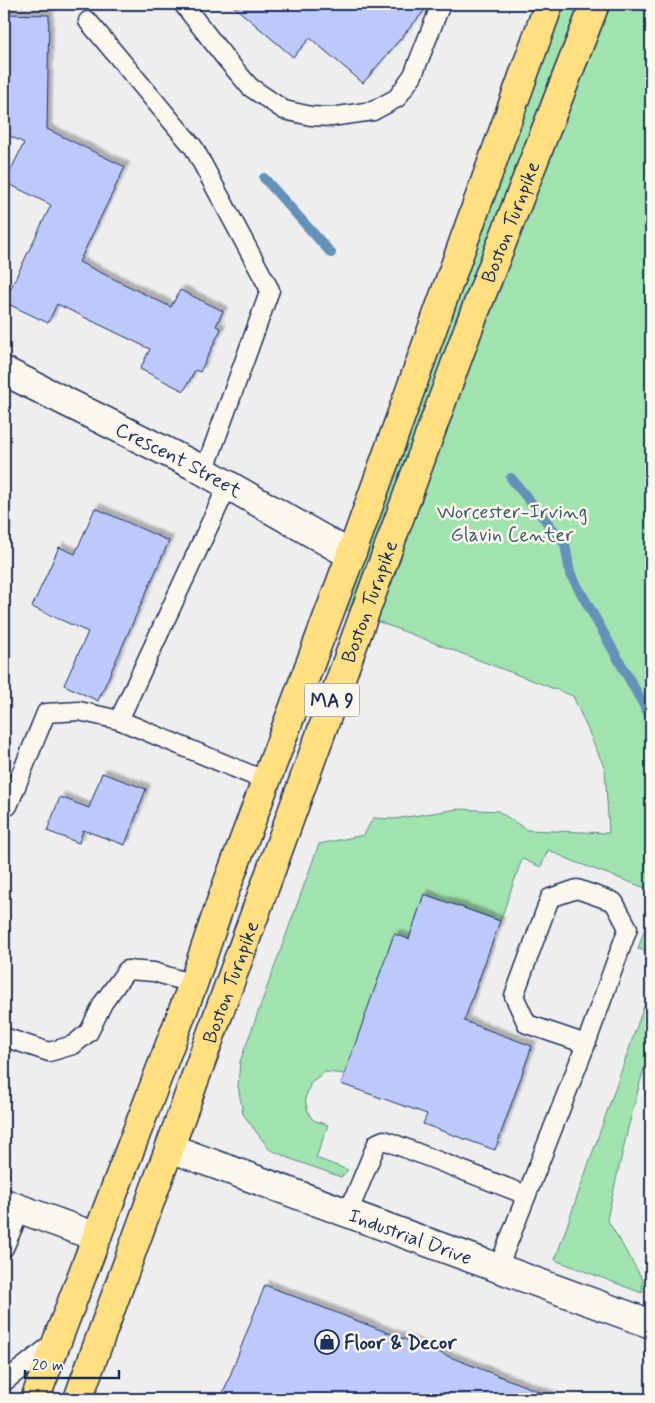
<svg xmlns="http://www.w3.org/2000/svg" width="655" height="1403" viewBox="0 0 655 1403" font-family="Mynerve,sans-serif">
<style>
.green{fill:#a0e3ae;stroke:#5e8986}
.lines{fill:none;stroke-linecap:round;stroke-linejoin:round}
.stream{stroke:#6491b9;stroke-width:10}
.building{fill:#bcc9fa;stroke:#1b2f5e;filter:url(#shadow)}
.lane-casing{stroke:#1b2f5e;stroke-width:21}
.street-casing{stroke:#1b2f5e;stroke-width:31}
.highway-casing{stroke:#1b2f5e;stroke-width:31}
.lane{stroke:#fbf7ec;stroke-width:18}
.street{stroke:#fbf7ec;stroke-width:28}
.highway{stroke:#ffdf80;stroke-width:28}
.labels{text-anchor:middle;stroke-width:5;stroke-linejoin:round;paint-order:stroke}
.shield{fill:#fbf7ec;stroke:#5e6b89;stroke-width:1}
.shield-label{font-size:19px;font-weight:bold;fill:#1b2f5e}
.street-label{font-size:20px;fill:#1b2f5e;stroke:#fbf7ec}
.park-label{font-size:20px;fill:#3c5c72;stroke:#fbf7ec}
.poi-label{font-size:20px;font-weight:bold;fill:#1b2f5e;stroke:#fbf7ec;text-anchor:start}
</style>
<defs>
<filter id="shadow"><feDropShadow dx="4.5" dy="-4.5" stdDeviation="1" flood-color="#0004"/></filter>
</defs>
<rect width="100%" height="100%" fill="#eeeeef"/>
<filter id="ink" filterUnits="userSpaceOnUse"><feTurbulence type="fractalNoise" baseFrequency=".02" numOctaves="2"/><feDisplacementMap in="SourceGraphic" scale="10" xChannelSelector="R" yChannelSelector="G"/><feConvolveMatrix kernelMatrix="1 2 1 2 8 2 1 2 1" color-interpolation-filters="sRGB"/></filter>
<g filter="url(#ink)">
<!-- green -->
<path class="green" d="M559,4H651V890L575,862L548,850L541,867L522,859L500,921L424,894L409,939L345,1074L325,1072L311,1082L305,1099L308,1112L313,1120L328,1125L316,1158L348,1170L341,1177L291,1159L269,1149L243,1114L238,1086L240,1062L319,844L364,835L373,818L394,819L458,809L498,811L527,830L609,833L605,769L573,696L332,604Z
M651,910V952L638,949Z
M651,986V1042L629,1124L607,1219L643,1280L642,1293L555,1260Z"/>
<g class="lines">
<!-- stream -->
<path class="stream" d="M264,178L331,253
M511,478L565,544L570,573L651,718"/>
</g>
<!-- building -->
<path class="building" d="M231,4H430L363,83L310,38L293,57Z
M4,14L49,15L47,129L125,167L79,262L171,307L180,290L223,311L216,326L221,329L200,372L195,370L184,391L140,369L150,349L57,304L48,323L4,302L51,205L5,182L24,143L4,133Z
M95,508L169,541L98,701L64,685L88,632L32,607L59,547L75,554Z
M102,773L146,789L125,845L83,830L79,843L47,831L60,797L89,808Z
M424,894L500,921L464,1021L532,1046L495,1150L423,1124L427,1114L341,1084L394,934L409,939Z
M265,1285L553,1397L552,1399H221Z"/>
<g class="lines">
<!-- lane casing -->
<g class="lane-casing">
<path id="lane" d="M183,4L226,59L250,87L284,110L311,116L331,117L373,111L397,98L413,75L441,4
M88,21L194,148L270,290L204,472
M228,485L119,720L266,781
M8,806L46,713L79,711L119,720
M4,1037L49,1052L73,1045L89,1032L103,1003L127,970L154,972L193,984
M524,1202L586,1044L628,928L614,902L577,889L550,898L514,996L527,1024L586,1044
M348,1213L377,1143L384,1140L521,1193L524,1202L498,1268
M4,1248L21,1209
M4,1382L56,1341"/>
</g>
<!-- street casing -->
<g class="street-casing">
<g id="street">
<path id="s1" d="M4,371L193,465L351,555"/>
<path id="s2" d="M170,1148L651,1324"/>
<path d="M4,1203L97,1237"/>
</g>
</g>
<!-- highway casing -->
<g class="highway-casing">
<g id="highway">
<path d="M35,1399L193,984L224,893L351,555L549,4"/>
<path id="s3" d="M78,1399L469,327L595,4"/>
</g>
</g>
<!-- lane -->
<use href="#lane" class="lane"/>
<!-- street -->
<use href="#street" class="street"/>
<!-- highway -->
<use href="#highway" class="highway"/>
</g>
</g>
<!-- icons -->
<defs>
<g id="shop-ring" transform="scale(1.25)"><circle r="9.5" fill="#fbf7ec" stroke="#1b2f5e" stroke-width="1.5"/><path d="M-5-2.5h2.3a2.7 3.5 0 0 1 5.4 0H5L5.5 6h-11ZM-1.5-2.5h3a1.5 2.3 0 0 0-3 0Z" fill="#1b2f5e"/></g>
</defs>
<g fill-rule="evenodd">
<use href="#shop-ring" x="327" y="1342"/>
</g>
<g class="labels">
<!-- shield labels -->
<rect class="shield" x="304.5" y="683.5" width="55" height="33" rx="4"/>
<g class="shield-label">
<text x="332" y="707">MA 9</text>
</g>
<!-- street labels -->
<g class="street-label">
<text dy="7" stroke="none"><textPath href="#s3" startOffset="1254">Boston Turnpike</textPath></text>
<text dy="7" stroke="none"><textPath href="#s1" startOffset="196">Crescent Street</textPath></text>
<text dy="7" stroke="none"><textPath href="#s3" startOffset="849">Boston Turnpike</textPath></text>
<text dy="7" stroke="none"><textPath href="#s3" startOffset="444">Boston Turnpike</textPath></text>
<text dy="7" stroke="none"><textPath href="#s2" startOffset="256">Industrial Drive</textPath></text>
</g>
<!-- park labels -->
<g class="park-label">
<text x="512" y="518">Worcester-Irving<tspan x="512" dy="23">Glavin Center</tspan></text>
</g>
<!-- poi labels -->
<g class="poi-label">
<text x="344" y="1349">Floor &amp; Decor</text>
</g>
</g>
<!-- margin -->
<rect width="655" height="1403" fill="none" stroke="#fbf7ec" stroke-width="20"/>
<rect x="10" y="10" width="635" height="1383" fill="none" stroke="#1b2f5e" stroke-width="2" filter="url(#ink)"/>
<!-- scale -->
<path d="M25 1370v8h94v-8" fill="none" stroke="#1b2f5e" stroke-width="2.5"/>
<text x="32" y="1370" font-size="15" fill="#1b2f5e" stroke="#fbf7ec" stroke-width="4" paint-order="stroke">20 m</text>
</svg>
